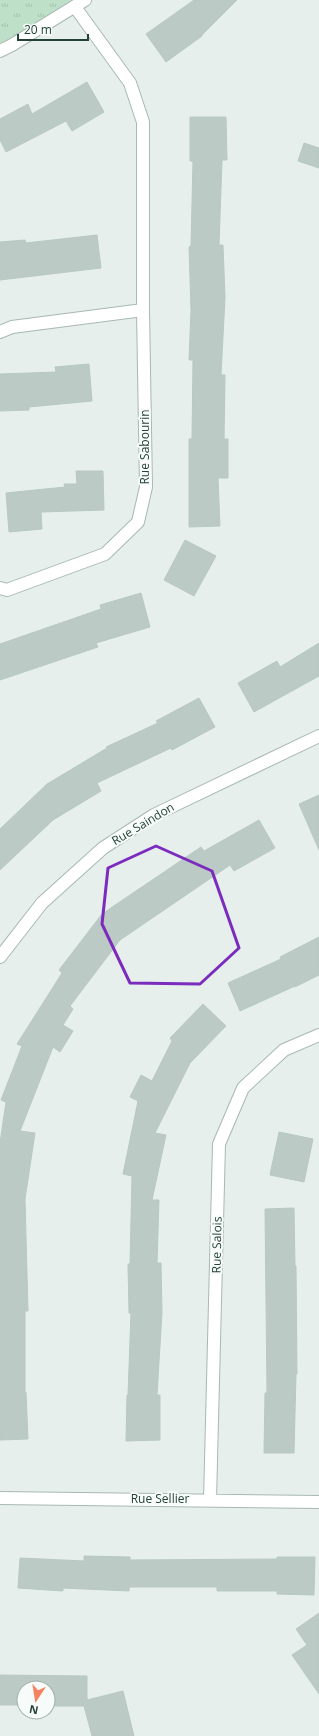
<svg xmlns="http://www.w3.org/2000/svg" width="319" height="1736" viewBox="0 0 319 1736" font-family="'Open Sans',sans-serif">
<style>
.grass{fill:url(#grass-tufts)}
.building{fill:#bbcac4;stroke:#b8c9c2}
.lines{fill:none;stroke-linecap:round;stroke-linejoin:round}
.minor-casing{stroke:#a8b8b2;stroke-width:14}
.minor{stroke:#fff;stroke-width:12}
.marked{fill:none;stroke:#7b2cbf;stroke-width:3;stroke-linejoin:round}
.labels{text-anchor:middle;stroke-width:4;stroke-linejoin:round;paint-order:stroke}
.street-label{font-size:12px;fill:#24423a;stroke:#f7fbf9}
</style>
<defs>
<pattern id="grass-tufts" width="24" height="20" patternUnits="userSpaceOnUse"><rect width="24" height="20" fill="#bfe0c8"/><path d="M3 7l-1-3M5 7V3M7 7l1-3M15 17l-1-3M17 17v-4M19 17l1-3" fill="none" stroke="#a4c1ad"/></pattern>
</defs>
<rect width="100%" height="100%" fill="#e6efeb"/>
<!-- grass -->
<path class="grass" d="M0,0H85L0,51Z"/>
<!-- building -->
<path class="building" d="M194,0H237L202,35V36L166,62L146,34Z
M87,82L104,112L72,131L66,121L6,152L0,140V119L28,104L32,114Z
M190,117H226L227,160H222L219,245H223L225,297L221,375H225L224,439H228V478H218L220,526L189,527V439H192L193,360H189L191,311L189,247L191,246L193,161H190Z
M304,143L319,148V168L298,161Z
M97,235L101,268L0,280V242L25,240L26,243Z
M89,364L92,401L29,407V410L0,411V374L56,372L55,367Z
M76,471H103L104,510L41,512L42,529L9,532L6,493L65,487L64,484H77Z
M185,540L216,556L194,596L164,580Z
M141,593L150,627L96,643L98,647L0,680V644L101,609L100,605Z
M319,643V676L254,712L238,683L277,661L280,667Z
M199,698L215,727L172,750L171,748L97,783L101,791L53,820L0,870V829L47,784L107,748L106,747L158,723L156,721Z
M319,795V850L299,804Z
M259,820L275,848L234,871L230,865L120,940L70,1006L73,1009L63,1025L73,1031L60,1052L53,1047L20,1131L35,1133L25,1199L28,1311H25V1392H26L28,1439L0,1440V1143L6,1102L1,1100L22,1046L17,1044L62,973L59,970L102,914L201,847L204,851Z
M319,937V975L295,987V986L240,1011L228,983L281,959L280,957Z
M203,1004L226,1026L190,1063L155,1133L166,1135L152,1200H159L157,1263H161L162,1312L157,1395H160V1440L126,1441L127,1395H128L131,1313H129L128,1264H130L132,1176L123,1174L138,1101L130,1097L141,1075L152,1081L172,1041L170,1038Z
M279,1132L313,1139L304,1182L270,1175Z
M294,1208L295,1266H296L297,1374H296L294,1453H264L265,1393H267L265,1209Z
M84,1556L130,1557V1560L277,1559V1557H315L314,1595L277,1594V1591H217V1587H129V1591L63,1588V1591L18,1588L20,1558L84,1561Z
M319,1613V1694L292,1655L307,1645L296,1629Z
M0,1675L87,1676V1700L123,1691L134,1736H92L84,1706H48V1688H24V1705H0Z"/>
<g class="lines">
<!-- minor casing -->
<g class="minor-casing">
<path id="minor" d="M0,51L12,45L85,0
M0,332L12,327L143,310V122L130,83L75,7
M0,588L7,590L105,554L138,522L146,487L143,310
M0,957L42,903L103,848L154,815L319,736
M0,1498L319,1502
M210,1500L219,1144L243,1088L284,1050L319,1035"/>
</g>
<!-- minor -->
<use href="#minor" class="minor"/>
</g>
<!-- marked area -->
<path class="marked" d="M156,846L212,871L239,948L200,984L130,983L102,924L108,868Z"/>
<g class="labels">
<!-- street labels -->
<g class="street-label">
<text transform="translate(145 447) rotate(-90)" y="4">Rue Sabourin</text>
<text transform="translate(143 824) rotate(-31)" y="4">Rue Saindon</text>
<text transform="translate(217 1245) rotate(-89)" y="4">Rue Salois</text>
<text x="160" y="1503">Rue Sellier</text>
</g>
</g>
<!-- north arrow -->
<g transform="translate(36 1700) rotate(192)"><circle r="19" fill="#f7fbf9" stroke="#a3b1ad"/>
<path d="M0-3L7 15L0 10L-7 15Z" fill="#f4845f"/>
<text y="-6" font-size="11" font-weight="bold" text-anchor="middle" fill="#24423a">N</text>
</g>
<!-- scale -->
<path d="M18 34v6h70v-6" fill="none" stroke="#24423a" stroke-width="2"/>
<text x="24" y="34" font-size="12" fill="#24423a" stroke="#f7fbf9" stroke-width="3" paint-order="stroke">20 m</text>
</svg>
